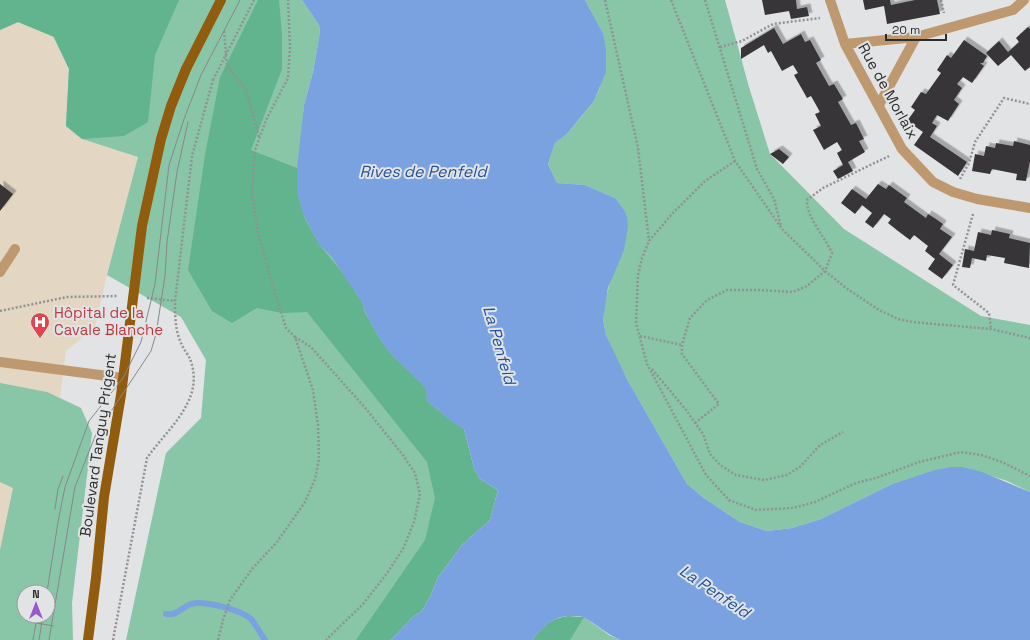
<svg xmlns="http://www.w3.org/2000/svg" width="1030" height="640" viewBox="0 0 1030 640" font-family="'Space Grotesk',sans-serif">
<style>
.medical{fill:#e3d7c3;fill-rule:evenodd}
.green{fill:#88c6a7;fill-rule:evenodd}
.forest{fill:#61b48d}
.water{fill:#7ba2e0}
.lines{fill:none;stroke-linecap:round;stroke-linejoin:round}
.stream{stroke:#7ba2e0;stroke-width:6}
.building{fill:#373637;filter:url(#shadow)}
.path{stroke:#919293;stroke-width:2.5;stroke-dasharray:2 2;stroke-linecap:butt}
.minor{stroke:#be986f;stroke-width:10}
.major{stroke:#915c0d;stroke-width:10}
.tram{stroke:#878889;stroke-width:1}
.path-bridge{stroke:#919293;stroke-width:2.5;stroke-dasharray:2 2;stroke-linecap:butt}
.major-bridge{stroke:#915c0d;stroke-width:10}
.labels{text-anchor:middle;stroke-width:4;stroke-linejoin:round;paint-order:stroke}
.street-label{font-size:15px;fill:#2c2d2e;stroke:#e1e3e4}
.health-label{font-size:15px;fill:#be3a42;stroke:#e1e3e4;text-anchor:start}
.water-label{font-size:16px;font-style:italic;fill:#24529c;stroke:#e1e3e4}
</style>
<defs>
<filter id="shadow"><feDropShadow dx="3.5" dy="-3.5" stdDeviation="0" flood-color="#0004"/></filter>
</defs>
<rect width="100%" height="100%" fill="#e1e3e4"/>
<!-- medical -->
<path class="medical" d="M18,22L53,36L69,69L66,126L82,139L139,157L107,275L95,327L66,351L60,398L81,408L92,433L62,640H0V30ZM24,592H48V616H24Z"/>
<!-- green -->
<path class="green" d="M0,0H302L319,25L320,32L313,72L304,105L297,184L464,429L391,640H126L166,453L201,418L206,360L181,317L107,275L138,157L82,139L66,126L69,69L53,36L18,22L0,30Z
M585,0H725L749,87L770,154L844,229L981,316L1030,325V492L1007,481L964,467L890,485L821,519L792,528L767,531L740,522L704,498L687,484L627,379L613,351L606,335L603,319L604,306L627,216L615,198L585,185L557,183L548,164L555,143L567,134L582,116L594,101L600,87L603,33Z
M0,383L47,392L81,408L92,433L72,603L73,640H0V550L13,488L0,482ZM24,592H48V616H24Z
M584,617L609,635L620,640H532Z"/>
<!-- forest -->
<path class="forest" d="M0,0H179L155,55L148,122L124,136L82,139L66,126L69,69L54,37L18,22L0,30Z
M258,0H279L282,35V69L251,150L297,168V191L305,219L319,244L345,276L362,302L365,313L380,339L390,353L426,388L427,401C440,411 450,421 464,429L474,468L480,479L498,490L490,520L462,545L437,579L431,595L422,611L413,617L391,640H356L425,540L435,498L427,462L307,312L282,313L257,308L232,323L212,311L188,270L205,155L220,77Z
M568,616L584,617L570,640H532C544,626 549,619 568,616Z"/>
<!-- water -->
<path class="water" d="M302,0H585L603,33L606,50V72L594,101L567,134L555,143L548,164L557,183L585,185L615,198L624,210L627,216L628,226L624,250L608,288L603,319L606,335L627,379L687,484L704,498L740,522L767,531L792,528L821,519L890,485L935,470L951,467H964L982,472L1030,492V640H620C607,634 597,625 585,618C582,616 577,616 573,616C554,615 544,626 532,640H391L413,617L422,611L431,595L437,579L462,545L490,520L498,490L480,479L474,468L464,429C449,421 441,411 427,401L426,388L390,353L380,339L365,312L362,302L331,256L319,244L303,214L297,191V168L304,105L313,72L320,32L319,25Z"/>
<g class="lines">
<!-- stream -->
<path class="stream" d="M166,614C177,616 182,607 191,604C204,600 241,610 251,619C256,625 261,634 265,640"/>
</g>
<!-- building -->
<path class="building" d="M762,0H796L797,9L807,7L809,16L791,19L789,11L765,15Z
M863,0H890L891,5L915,0H937L940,14L887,24L884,6L865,10Z
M1028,27L1030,29V67L1025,71L1011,55L998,66L986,53L999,41L1008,52L1019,42L1016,38Z
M774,28L783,44L801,34L805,42L810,40L821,60L816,63L829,86L834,84L843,99L838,102L851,125L856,123L864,139L859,141L865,152L848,162L853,171L838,179L833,171L843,165L837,153L842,150L837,142L824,150L813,130L821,126L815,114L820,112L811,96L807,98L794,75L798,73L793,65L782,71L771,51L768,53L764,45L741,59V48Z
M964,40L987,56L983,63H980L984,66L972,83L963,77L957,84L962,88L954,100L959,104L948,121L937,115L932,123L937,126L930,137L967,162L958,176L914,145L923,132L907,121L915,110L911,107L921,92L926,94L941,73L937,70L947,55L951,58Z
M1014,141L1030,145V161L1026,181L1016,180L1017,174L992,169L990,174L972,171L975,154L984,156L986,146L995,148L996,143L1013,146Z
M779,149L789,157L783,164L770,154Z
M0,184L13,194L0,211Z
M878,184L886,189L889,185L907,198L904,202L926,218L928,214L936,219L943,224L940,229L952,237L939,254L953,265L942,279L928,269L935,259L925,251L928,246L914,235L910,240L898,231L888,223L891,219L884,214L873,228L865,222L872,213L862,205L855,214L841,203L852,189L866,199Z
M992,230L1010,234L1009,238L1030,243L1029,268L1004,263L1005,258L987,255L986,261L972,258L970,268L962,267L965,249L974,251L978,232L991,235Z"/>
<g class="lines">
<!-- path -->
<path class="path" d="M605,0L638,148L649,241
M671,0L735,161L782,229L825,271L846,288L879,310L898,319L912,322L991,329L1030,338
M705,0L757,169L774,199L781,226
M941,0L944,13
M224,31L227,66L246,90L259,137
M720,47L742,41L773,24L820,18
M735,161L705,181L672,214L649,241L642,258L638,275L636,323L647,364L706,475L729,500L756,510L793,508L815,502L856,483L876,478L919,462L961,452L981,455L1002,462L1030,476
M960,179L969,163L975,142L1004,98L1030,104
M973,214L953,285L989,313L991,329
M147,298L175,301
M0,311L67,297L118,296
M640,336L682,345
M295,337L311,347L367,410L402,454L415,473L420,494L414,522L403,549L385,576L363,604L326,640
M652,369L686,410L703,434L710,454L720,465L736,475L764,480L787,475L801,466L820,445L843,432
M695,423L719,404L682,354V345L690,318L707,300L727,290H759L793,292L807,286L825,271L832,253C825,237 806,217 807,200L823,188L889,156
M113,640L147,458C167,429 206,400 190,359C188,354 183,349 181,343C175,330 175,315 175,301L192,156L213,80
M218,640L223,620L230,600L252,569L277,542L305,502L315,479L319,459L318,425L313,390L295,337L286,328L271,280L258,233L252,193L255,150L266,120L288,78L290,47L288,0"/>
<!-- minor -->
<path class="minor" d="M830,0L845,44L902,149L933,182L953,192L977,199L1030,208
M845,44L916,37L1013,10L1024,0
M879,105L916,37
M0,272L15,249
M0,362L123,378"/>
<!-- major -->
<path class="major" d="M88,640L96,578L104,497L121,395L142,226L161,139L171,106L186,69"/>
<!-- tram -->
<path class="tram" d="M55,509L58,489L63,476
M47,592L58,522L65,487L89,421L123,378L141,342L155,284L169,165L184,119L201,75L240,0
M37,616L36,623L54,626
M33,640L36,623L41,624
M39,640L43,616
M49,640L75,487L96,434L151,351L156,334L165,276L167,242L177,172L188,122"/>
<!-- path-bridge -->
<path class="path-bridge" d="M213,80L254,0"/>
<!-- major-bridge -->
<path class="major-bridge" d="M186,69L221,0"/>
</g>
<!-- icons -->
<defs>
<g id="hospital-pin" transform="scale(1)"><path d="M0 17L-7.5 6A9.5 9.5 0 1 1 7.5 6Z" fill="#e0444e" stroke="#e1e3e4"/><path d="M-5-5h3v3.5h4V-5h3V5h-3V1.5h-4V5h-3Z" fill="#fff"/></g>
</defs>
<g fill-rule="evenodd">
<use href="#hospital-pin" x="40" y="322"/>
</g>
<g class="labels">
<!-- street labels -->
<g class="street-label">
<text transform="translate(888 91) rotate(61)" y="5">Rue de Morlaix</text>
<text transform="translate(98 445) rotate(-82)" y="5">Boulevard Tanguy Prigent</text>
</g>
<!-- health labels -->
<g class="health-label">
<text x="54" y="318">Hôpital de la<tspan x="54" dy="17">Cavale Blanche</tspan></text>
</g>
<!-- water labels -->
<g class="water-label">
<text x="423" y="177">Rives de Penfeld</text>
<text transform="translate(500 345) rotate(74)" y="6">La Penfeld</text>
<text transform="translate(715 591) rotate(34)" y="6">La Penfeld</text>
</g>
</g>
<!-- north arrow -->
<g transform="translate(36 604)"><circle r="19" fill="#e1e3e4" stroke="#999a9b"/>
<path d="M0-3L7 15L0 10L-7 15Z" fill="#9a58ce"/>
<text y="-6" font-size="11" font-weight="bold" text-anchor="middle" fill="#2c2d2e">N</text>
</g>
<!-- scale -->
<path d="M886 34v6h60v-6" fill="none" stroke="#2c2d2e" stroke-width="2"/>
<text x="892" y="34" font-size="12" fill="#2c2d2e" stroke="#e1e3e4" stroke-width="3" paint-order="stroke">20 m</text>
</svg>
